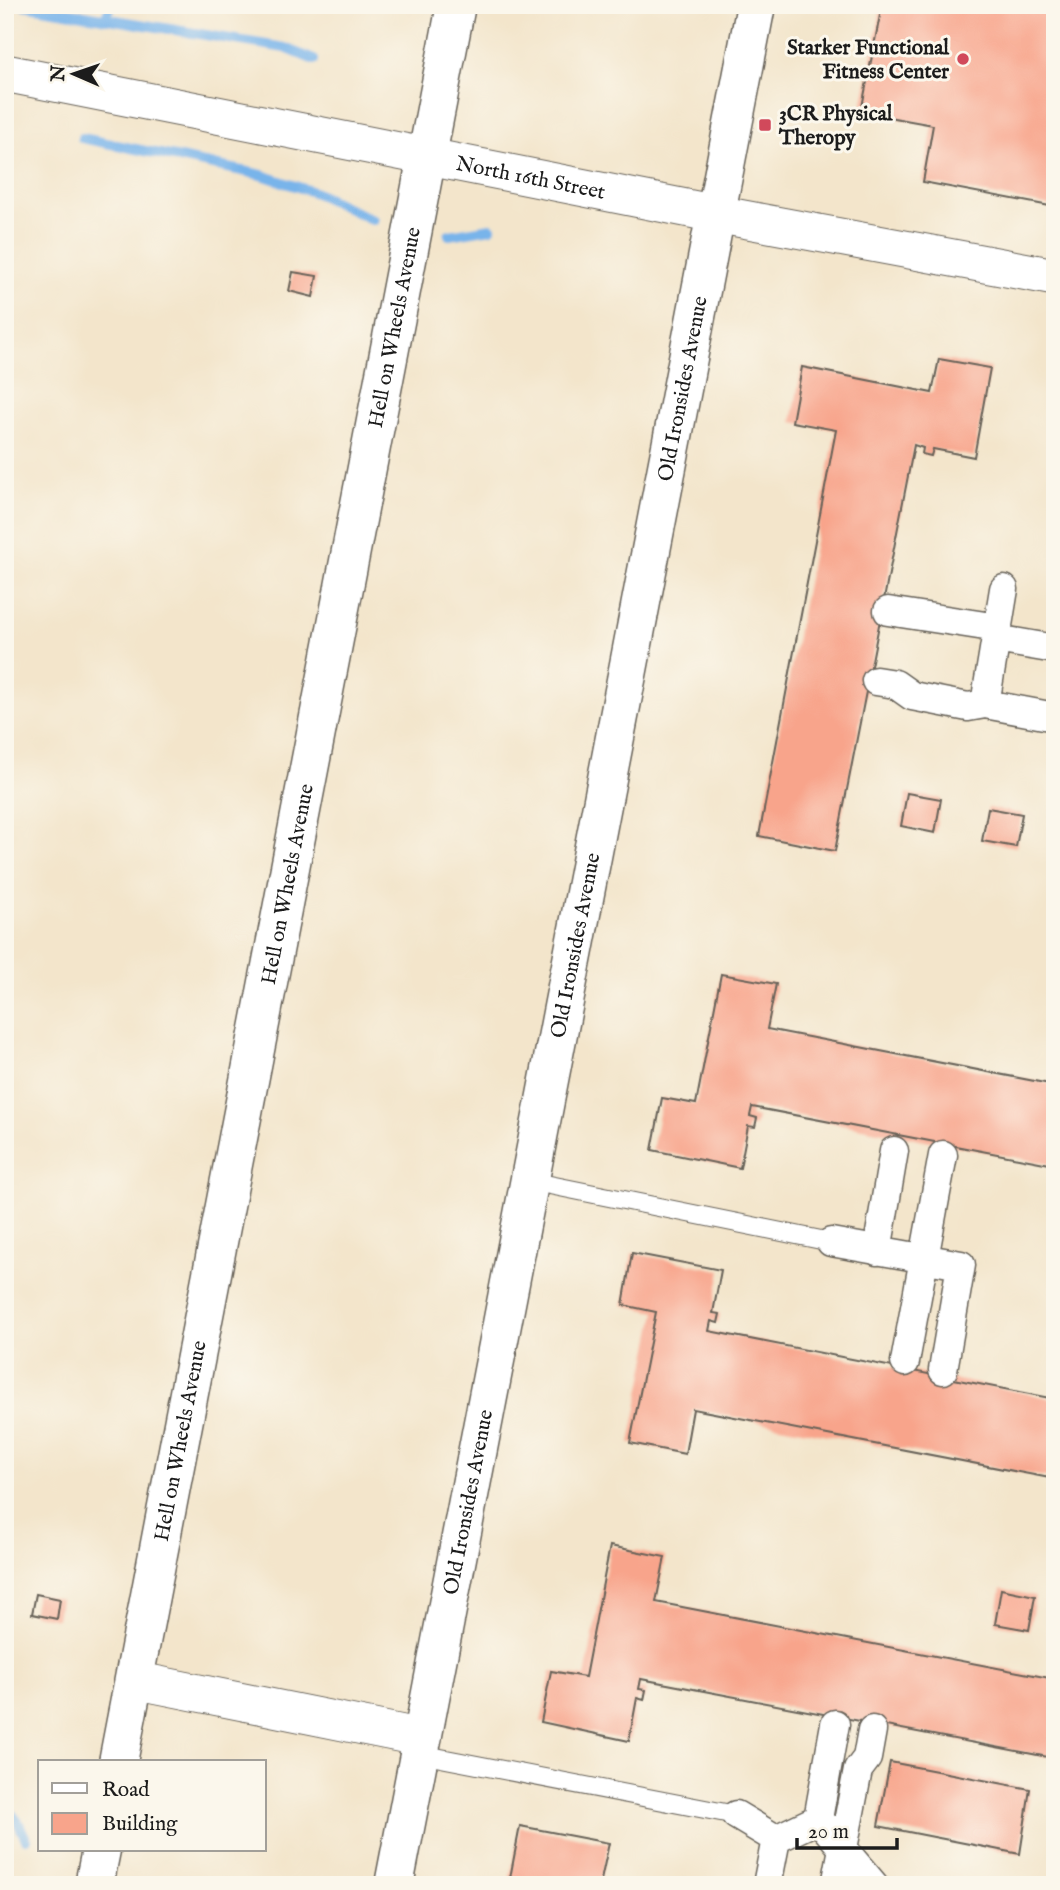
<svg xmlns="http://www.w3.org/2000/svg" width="1060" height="1890" viewBox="0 0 1060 1890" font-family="'IM FELL English',serif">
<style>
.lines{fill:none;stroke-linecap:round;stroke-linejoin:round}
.stream{stroke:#78b4ea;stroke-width:10}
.building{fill:#f8a48b}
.service-casing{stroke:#676259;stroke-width:20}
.pedestrian-casing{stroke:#676259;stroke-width:31}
.minor-casing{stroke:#676259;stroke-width:39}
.tertiary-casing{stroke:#676259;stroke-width:41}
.service{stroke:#fff;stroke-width:18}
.pedestrian{stroke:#fff;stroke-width:28}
.minor{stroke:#fff;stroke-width:37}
.tertiary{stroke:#fff;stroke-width:38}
.poi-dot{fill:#d1495b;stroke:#fbf7ec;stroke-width:2.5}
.labels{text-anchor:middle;stroke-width:6;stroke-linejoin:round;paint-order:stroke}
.poi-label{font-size:21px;font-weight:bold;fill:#1c1c1c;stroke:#fbf7ec;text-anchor:end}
.street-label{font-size:21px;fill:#1c1c1c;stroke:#fbf7ec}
</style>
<rect width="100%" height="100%" fill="#fbf7ec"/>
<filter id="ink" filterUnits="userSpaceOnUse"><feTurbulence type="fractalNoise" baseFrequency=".0143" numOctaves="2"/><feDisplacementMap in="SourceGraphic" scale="14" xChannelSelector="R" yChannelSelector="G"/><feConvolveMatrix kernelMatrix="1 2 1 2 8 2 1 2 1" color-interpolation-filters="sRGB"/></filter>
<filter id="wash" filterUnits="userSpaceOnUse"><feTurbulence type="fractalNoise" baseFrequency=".00686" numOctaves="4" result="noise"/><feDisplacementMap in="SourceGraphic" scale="28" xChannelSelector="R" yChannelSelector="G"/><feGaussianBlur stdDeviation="1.57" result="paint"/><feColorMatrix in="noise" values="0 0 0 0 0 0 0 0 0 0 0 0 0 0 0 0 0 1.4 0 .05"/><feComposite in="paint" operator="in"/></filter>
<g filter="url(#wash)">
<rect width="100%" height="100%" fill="#f3e5cb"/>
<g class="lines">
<!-- stream -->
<path class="stream" d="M24,5L285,48L314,60
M104,19L112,5
M82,138L262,175L316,193L373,220
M449,235L491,228
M5,1805L18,1822L26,1839"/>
</g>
<g id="blocks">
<!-- building -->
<path class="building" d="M882,5H1055V207L923,182L933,125L861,112Z
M293,272L317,276L313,297L289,291Z
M939,359L990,368L974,457L933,449L931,456L922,454L923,448L914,445L835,851L759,836L836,430L792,422L802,367L932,393Z
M907,793L941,799L935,833L901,826Z
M988,808L1022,814L1016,847L982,841Z
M721,974L776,984L767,1029L1055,1085V1165L752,1107L750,1116L757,1118L755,1127L748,1126L740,1168L652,1150L662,1098L696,1104Z
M632,1253L721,1270L713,1313L720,1314L718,1323L711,1321L709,1331L1055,1399V1479L693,1409L685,1454L630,1443L656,1312L623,1305Z
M610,1546L665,1557L656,1602L1055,1679V1717L1048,1757L641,1679L639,1689L646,1690L644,1700L637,1698L629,1741L541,1722L551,1671L585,1677Z
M1001,1589L1035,1596L1029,1630L995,1624Z
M36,1594L60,1599L57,1619L32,1614Z
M890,1762L1030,1789L1020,1854L878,1826Z
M520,1826L609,1843L600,1885H541L510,1878Z"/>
</g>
</g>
<g filter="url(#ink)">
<use href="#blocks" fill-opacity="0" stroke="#676259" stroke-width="2"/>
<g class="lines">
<!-- service casing -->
<g class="service-casing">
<path id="service" d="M530,1181L831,1242
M420,1754L736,1815"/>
</g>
<!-- pedestrian casing -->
<g class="pedestrian-casing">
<path id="pedestrian" d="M1004,589L985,704L1055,717
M888,611L998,628
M996,639L1055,649
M876,681L895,684L912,696L968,707L985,704
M831,1242L961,1265L943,1370
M877,1251L894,1151
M905,1362L943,1155
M736,1815L776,1839L818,1819L874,1885
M818,1819L835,1724
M767,1885L776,1839
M836,1885L858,1770L867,1758L872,1730"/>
</g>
<!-- minor casing -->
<g class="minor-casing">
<g id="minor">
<path id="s1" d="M5,73L716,214L1055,277"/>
<path d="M134,1680L423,1738"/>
</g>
</g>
<!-- tertiary casing -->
<g class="tertiary-casing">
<g id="tertiary">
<path id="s2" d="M118,1762L456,5"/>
<path d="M94,1885L101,1850"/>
<path id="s3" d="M394,1885L756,5"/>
</g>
</g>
<!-- service -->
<use href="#service" class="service"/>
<!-- pedestrian -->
<use href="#pedestrian" class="pedestrian"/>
<!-- minor -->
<use href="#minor" class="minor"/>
<!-- tertiary -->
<use href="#tertiary" class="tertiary"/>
</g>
</g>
<!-- markers -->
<g class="poi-dot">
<circle cx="963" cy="59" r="7"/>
<rect x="758" y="118" width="14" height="14" rx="3.5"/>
</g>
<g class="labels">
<!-- poi labels -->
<g class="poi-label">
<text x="949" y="54">Starker Functional<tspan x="949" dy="24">Fitness Center</tspan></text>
<text x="779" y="120" text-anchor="start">3CR Physical<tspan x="779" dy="24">Theropy</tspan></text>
</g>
<!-- street labels -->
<g class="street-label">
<text dy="7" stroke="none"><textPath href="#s1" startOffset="536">North 16th Street</textPath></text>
<text dy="7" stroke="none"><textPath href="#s2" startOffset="1461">Hell on Wheels Avenue</textPath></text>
<text dy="7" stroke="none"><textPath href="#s3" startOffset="1524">Old Ironsides Avenue</textPath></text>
<text dy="7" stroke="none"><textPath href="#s2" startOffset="894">Hell on Wheels Avenue</textPath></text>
<text dy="7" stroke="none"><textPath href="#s3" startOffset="957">Old Ironsides Avenue</textPath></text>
<text dy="7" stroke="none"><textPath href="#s2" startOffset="327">Hell on Wheels Avenue</textPath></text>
<text dy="7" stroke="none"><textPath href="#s3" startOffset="390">Old Ironsides Avenue</textPath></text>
</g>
</g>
<!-- margin -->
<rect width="1060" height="1890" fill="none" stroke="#fbf7ec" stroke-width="28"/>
<!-- legend -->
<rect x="38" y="1760" width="228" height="91" fill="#fbf7ec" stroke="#a29f99" stroke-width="2"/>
<rect x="52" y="1783" width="35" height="10" fill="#ffffff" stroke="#a29f99" stroke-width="2"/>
<text x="102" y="1796" font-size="21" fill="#1c1c1c">Road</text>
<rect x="52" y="1813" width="35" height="21" fill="#f8a48b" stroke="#a29f99" stroke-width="2"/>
<text x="102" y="1830" font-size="21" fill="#1c1c1c">Building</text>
<!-- north arrow -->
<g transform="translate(74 74) rotate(272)" stroke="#fbf7ec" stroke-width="5" paint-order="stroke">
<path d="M0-5L12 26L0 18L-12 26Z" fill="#1c1c1c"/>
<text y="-10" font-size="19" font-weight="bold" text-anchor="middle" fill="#1c1c1c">N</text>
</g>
<!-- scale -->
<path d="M797 1838v10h100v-10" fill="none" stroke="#1c1c1c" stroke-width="3.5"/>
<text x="808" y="1838" font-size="21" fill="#1c1c1c" stroke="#fbf7ec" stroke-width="5" paint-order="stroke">20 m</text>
</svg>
